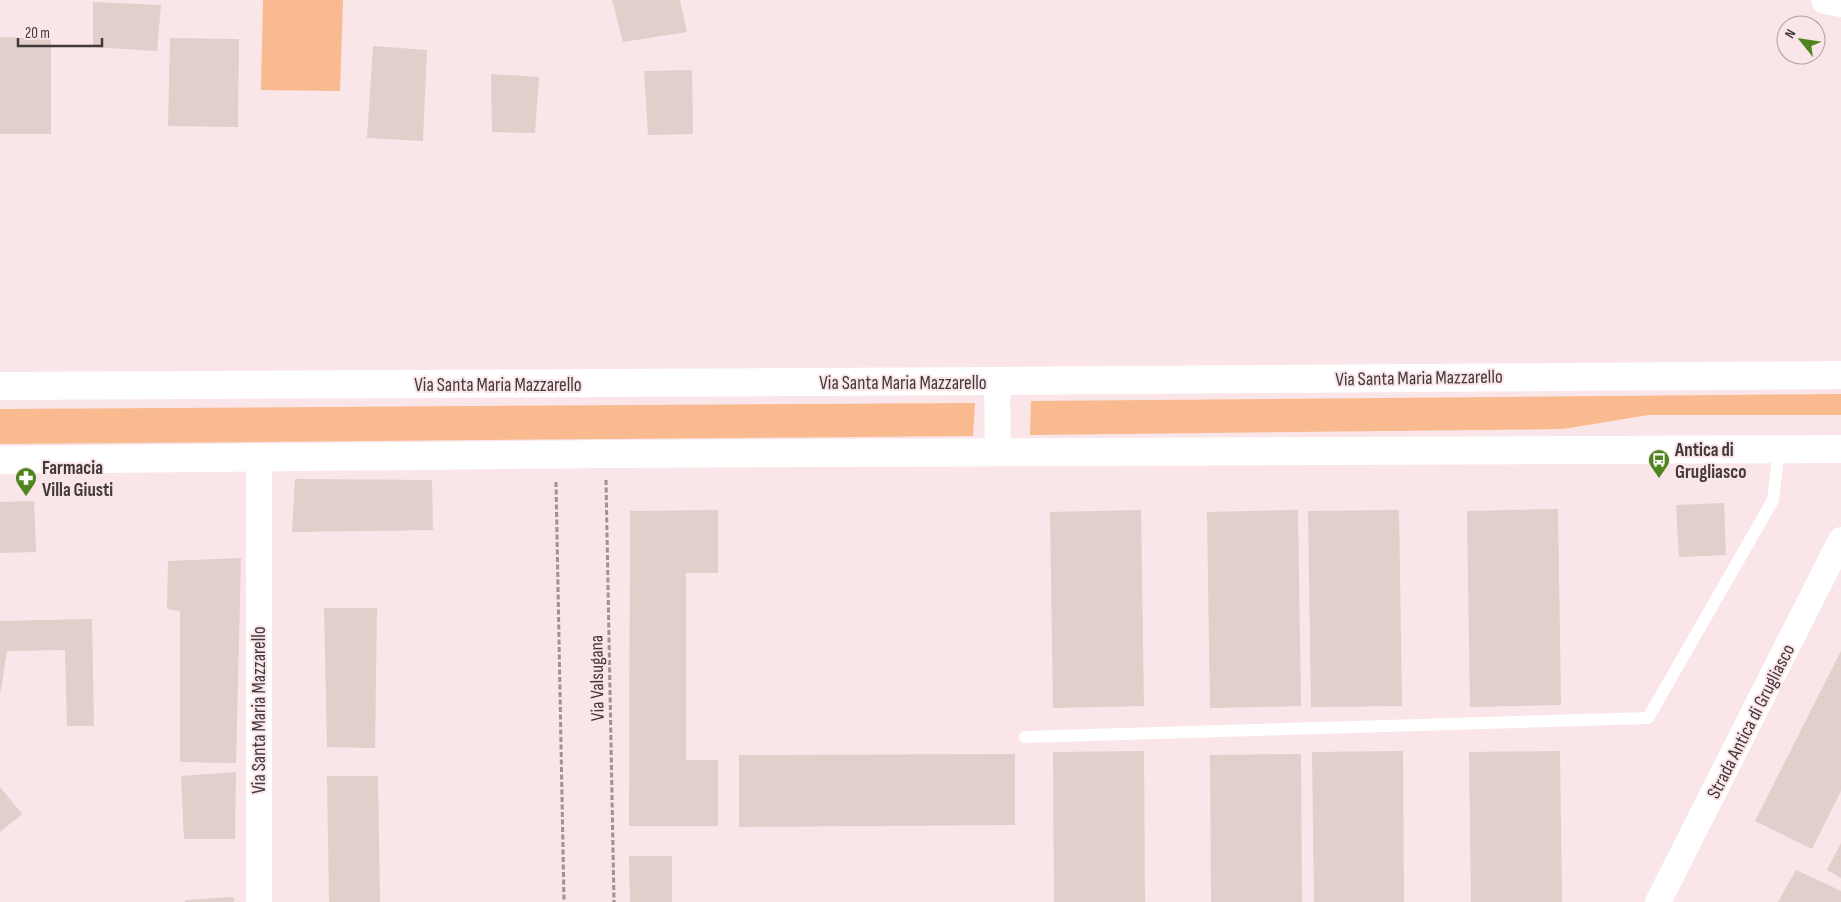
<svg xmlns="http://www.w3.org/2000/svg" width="1841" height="902" viewBox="0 0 1841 902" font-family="'Sofia Sans Condensed',sans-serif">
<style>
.green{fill:#f8ba8e}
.building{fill:#e2ceca}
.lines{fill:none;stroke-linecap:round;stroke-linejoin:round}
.path{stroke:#a09194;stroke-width:3;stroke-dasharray:5 2.5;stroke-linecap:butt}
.service{stroke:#fff;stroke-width:12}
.minor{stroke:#fff;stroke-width:26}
.tertiary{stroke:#fff;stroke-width:28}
.secondary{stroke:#fff;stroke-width:28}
.labels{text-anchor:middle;stroke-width:4;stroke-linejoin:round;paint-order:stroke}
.street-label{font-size:19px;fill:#41393a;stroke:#fae5e9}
.poi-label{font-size:19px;font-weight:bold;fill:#41393a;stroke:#fae5e9;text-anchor:start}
</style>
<rect width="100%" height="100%" fill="#fae5e9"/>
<!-- green -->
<path class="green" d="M263,0H343L340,91L261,90Z
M1841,394V415H1648L1563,429L1030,435L1031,401Z
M975,403L973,436L0,444V409Z"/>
<!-- building -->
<path class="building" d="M612,0H680L687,32L623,42Z
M93,2L161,5L157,51L93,47Z
M0,37L51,39V134H0Z
M170,38L239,39L238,127L168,126Z
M373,46L427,50L423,141L367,138Z
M692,70L693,134L648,135L644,71Z
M491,74L539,77L535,133L492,132Z
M295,479L432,480L433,530L292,532Z
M34,501L36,552L0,553V502Z
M1724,503L1726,555L1679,557L1676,505Z
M1558,509L1561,705L1470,707L1467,511Z
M718,510V573H686V760H718V826H629L630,511Z
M1141,510L1144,706L1053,708L1050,512Z
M1298,510L1301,706L1210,708L1207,512Z
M1399,510L1402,706L1311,707L1308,511Z
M241,558L236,763L180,762V611L167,609L168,561Z
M324,608H377L375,748L327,747Z
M92,619L94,726H67L65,650L7,651L0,695V621Z
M1841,651V791L1812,849L1755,821Z
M1144,751L1145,902H1054L1053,752Z
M1403,751L1404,902H1314L1312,752Z
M1560,751L1562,902H1471L1469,752Z
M1015,754V825L739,827V755Z
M1301,754L1302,902H1211L1210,755Z
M236,772L235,839H184L181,776Z
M327,776H378L380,902H329Z
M0,787L22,814L0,832Z
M1841,843V878L1827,870Z
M629,856H672V902H630Z
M1796,870L1841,891V902H1778Z
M234,897V902H185V900Z"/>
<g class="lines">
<!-- path -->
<path class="path" d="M606,480L614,902
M556,482L564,902"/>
<!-- service -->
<path class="service" d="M1025,737L1648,718L1773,500L1779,449"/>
<!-- minor -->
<path class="minor" d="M997,381L998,452
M259,902V457
M1658,902L1841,540"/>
<!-- tertiary -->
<path class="tertiary" d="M1825,0L1841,3"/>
<!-- secondary -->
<path class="secondary" d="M0,386L997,381L1841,375
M0,460L606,454L1841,449"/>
</g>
<!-- icons -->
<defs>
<g id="bus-pin" transform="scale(1.125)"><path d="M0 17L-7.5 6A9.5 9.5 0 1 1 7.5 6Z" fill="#4f851e" stroke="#fae5e9"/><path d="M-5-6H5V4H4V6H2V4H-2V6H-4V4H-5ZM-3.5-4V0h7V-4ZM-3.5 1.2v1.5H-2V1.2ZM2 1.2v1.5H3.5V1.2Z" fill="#fff"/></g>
<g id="pharmacy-pin" transform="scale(1.125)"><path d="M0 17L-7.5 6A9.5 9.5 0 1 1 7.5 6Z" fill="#4f851e" stroke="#fae5e9"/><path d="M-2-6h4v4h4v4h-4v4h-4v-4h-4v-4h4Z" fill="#fff"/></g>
</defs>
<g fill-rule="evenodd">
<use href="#bus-pin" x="1659" y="460"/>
<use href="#pharmacy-pin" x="26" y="478"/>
</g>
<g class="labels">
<!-- street labels -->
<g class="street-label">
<text transform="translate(1419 377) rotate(-1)" y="7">Via Santa Maria Mazzarello</text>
<text x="903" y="389">Via Santa Maria Mazzarello</text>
<text x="498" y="391">Via Santa Maria Mazzarello</text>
<text transform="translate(596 678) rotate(-91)" y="7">Via Valsugana</text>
<text transform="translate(258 710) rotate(-90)" y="7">Via Santa Maria Mazzarello</text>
<text transform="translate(1750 721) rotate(-63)" y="7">Strada Antica di Grugliasco</text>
</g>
<!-- poi labels -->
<g class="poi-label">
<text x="1675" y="456">Antica di<tspan x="1675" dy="22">Grugliasco</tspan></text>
<text x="42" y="474">Farmacia<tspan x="42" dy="22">Villa Giusti</tspan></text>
</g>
</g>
<!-- north arrow -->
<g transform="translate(1801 40) rotate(300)"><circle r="24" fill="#fae5e9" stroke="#b0a0a3"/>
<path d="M0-4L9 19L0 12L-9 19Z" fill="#4f851e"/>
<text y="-8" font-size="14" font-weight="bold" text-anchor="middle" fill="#41393a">N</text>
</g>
<!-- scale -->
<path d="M18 38v8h84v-8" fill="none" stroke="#41393a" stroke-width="2.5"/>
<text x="25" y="38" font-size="15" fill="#41393a" stroke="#fae5e9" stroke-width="4" paint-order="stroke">20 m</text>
</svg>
